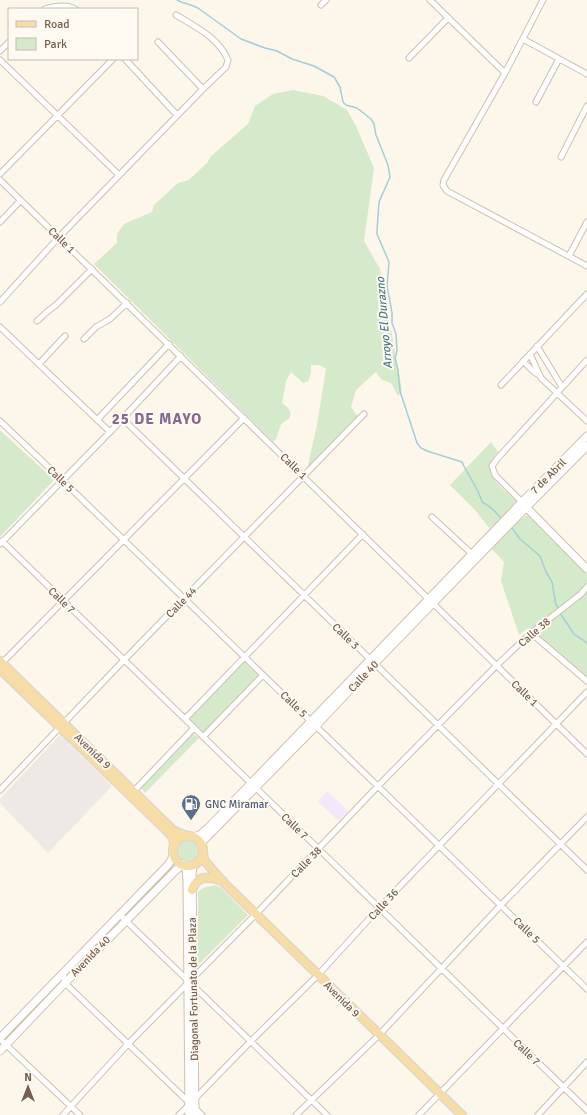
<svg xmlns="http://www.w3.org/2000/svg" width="587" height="1115" viewBox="0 0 587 1115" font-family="Signika,sans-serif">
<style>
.industrial{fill:#eee9e4}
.education{fill:#f3e8f9}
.green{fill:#d5eaca}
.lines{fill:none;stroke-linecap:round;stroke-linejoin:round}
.stream{stroke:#a7cdd7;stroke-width:1.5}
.minor-casing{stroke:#cebfb1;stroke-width:7}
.secondary-casing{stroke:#d1c0af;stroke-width:9}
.primary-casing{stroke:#d9d2ce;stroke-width:10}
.minor{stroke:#fff;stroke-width:5}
.secondary{stroke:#fff;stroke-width:7}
.primary{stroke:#f6dda8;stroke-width:8}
.labels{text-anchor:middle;stroke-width:4;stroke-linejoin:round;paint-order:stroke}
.street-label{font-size:11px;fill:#775f4f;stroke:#fefaf2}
.service-label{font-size:11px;fill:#4e5e75;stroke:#fefaf2;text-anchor:start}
.water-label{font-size:12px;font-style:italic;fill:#497b89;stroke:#fefaf2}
.district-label{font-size:15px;font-weight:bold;letter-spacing:1px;fill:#866792;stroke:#fefaf2}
</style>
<rect width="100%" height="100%" fill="#fcf6eb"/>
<!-- industrial -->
<path class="industrial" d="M60,735L112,786L48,853L0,803V799Z"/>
<!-- education -->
<path class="education" d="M327,791L348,811L339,821L318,802Z"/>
<!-- green -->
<path class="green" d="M293,90L323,96L347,110L356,126L374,168L364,241L380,269L402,391L398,396L391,383L382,380L376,372L356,390L351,407L358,417L307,469L317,425L326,369L320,365H311V373L308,381L303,383L291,372L286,381L282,403C288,408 292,410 290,418L281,424L276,439L273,442L94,264L117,243V234L124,224L152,212L154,205L178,183L189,180L207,163L211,156L248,124L255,106L273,94Z
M0,430L54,480L0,537Z
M491,442L498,452C478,474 501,486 516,501L504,517L491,530L475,510L450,485Z
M528,514L587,574V678L539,637V629L536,626L532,629H527L519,635L501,581L504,562L491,548L513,525Z
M244,662L259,676L204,733L190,719Z
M193,734L199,738L145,793L141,788Z
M178 851a10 10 0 1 1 20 0a10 10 0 1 1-20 0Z
M174,864L176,866L131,911L130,909Z
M216,885L221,888L248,915L198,965V892L203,888Z"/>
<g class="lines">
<!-- stream -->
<path class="stream" d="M177,0C184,4 191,4 198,8L241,39L265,48L277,51L292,59L314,66L334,77L340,87L343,102L346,105L357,108L371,119L374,124L376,135L388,165L390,177L379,202L377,230V234L389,262L387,286L392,313V323L396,334L397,351L395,358L398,370L400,391L417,443L421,448L427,451L462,462C468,476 478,487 482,502C491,506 495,512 502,519
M511,527L520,539L540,556L546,572L552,582L556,605L559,609
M560,613L574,634L587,643"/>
<!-- minor casing -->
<g class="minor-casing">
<path id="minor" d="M430,0L505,73
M543,0L505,73L444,180L443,185L447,191L587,266
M321,5L326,0
M45,9C55,6 66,4 75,9
M523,39L587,74
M158,42L203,89
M0,51L9,42
M409,58L448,18
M125,59L177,115
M0,60L119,175
M536,102L559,59
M561,157L587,106
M0,174L113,59
M0,180L587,754
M0,222L20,201
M569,256L587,222
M0,302L59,237L203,89L226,67L228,60C219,38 196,27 176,15
M37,321L48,311L56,305L92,269
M0,327L110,432
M84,339L96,327L110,319L127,303
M537,346L562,387
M530,354L541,378L587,421
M523,361L534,372L539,375
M39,364L65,336
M501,385L587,294
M123,419L587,870
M97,420L169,344
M0,421L62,480L587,989
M522,502L495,475L492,466L497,459L587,360
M432,517L474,556
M2,541L587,1110
M0,544L110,432L181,356
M531,633L587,681
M1,664L244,418
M185,719L363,534
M203,737L263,675
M0,790L124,660L364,414
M134,791L194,728
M120,915L327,1115
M63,973L65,983L202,1115
M0,1039L80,1115
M63,1115L128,1044L256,914L378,786L497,665L531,633L581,594L587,587
M179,1115L251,1041L318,975L379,908L587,692
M296,1115L379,1035L501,905L587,817
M419,1115L587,942
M538,1115L587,1062"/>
</g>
<!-- secondary casing -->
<g class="secondary-casing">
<path id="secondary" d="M523,504L587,569
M192,837L200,835L208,828L522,502L587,436
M202,845V842L207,837L316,726L374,664L503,531L587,446
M195,864L193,867L192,875L195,1115
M184,865L186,869L187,880L189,1115
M0,1038L167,866L172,859L173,850
M0,1051L65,983L175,871L183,864"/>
</g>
<!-- primary casing -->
<g class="primary-casing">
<path id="primary" d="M0,661L173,830L179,833L188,836
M0,669L169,833L173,838L174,846
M173 851a15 15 0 1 1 30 0a15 15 0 1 1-30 0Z
M203,852L204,860L223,882L462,1115
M192,890C197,874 210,877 223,881"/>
</g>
<!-- minor -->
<use href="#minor" class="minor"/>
<!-- secondary -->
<use href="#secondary" class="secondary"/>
<!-- primary -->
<use href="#primary" class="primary"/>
</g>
<!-- icons -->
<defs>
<g id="fuel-pin" transform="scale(1)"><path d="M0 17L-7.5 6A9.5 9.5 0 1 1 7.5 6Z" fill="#5c6f8a" stroke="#fefaf2"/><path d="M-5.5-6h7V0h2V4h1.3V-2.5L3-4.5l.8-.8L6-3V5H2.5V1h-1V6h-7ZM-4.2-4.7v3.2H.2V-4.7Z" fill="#fff"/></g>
</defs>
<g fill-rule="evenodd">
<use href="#fuel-pin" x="191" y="804"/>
</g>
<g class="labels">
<!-- street labels -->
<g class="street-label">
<text transform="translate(62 240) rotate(44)" y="4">Calle 1</text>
<text transform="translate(294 466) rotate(44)" y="4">Calle 1</text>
<text transform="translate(548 476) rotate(-45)" y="4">7 de Abril</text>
<text transform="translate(61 479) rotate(44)" y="4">Calle 5</text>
<text transform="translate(62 600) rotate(44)" y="4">Calle 7</text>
<text transform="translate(181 602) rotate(-46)" y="4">Calle 44</text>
<text transform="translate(534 632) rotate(-41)" y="4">Calle 38</text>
<text transform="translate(346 636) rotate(44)" y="4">Calle 3</text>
<text transform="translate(363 676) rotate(-47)" y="4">Calle 40</text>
<text transform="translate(525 693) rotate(44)" y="4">Calle 1</text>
<text transform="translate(294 704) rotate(44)" y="4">Calle 5</text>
<text transform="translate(93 751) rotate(44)" y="4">Avenida 9</text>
<text transform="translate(295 826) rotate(44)" y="4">Calle 7</text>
<text transform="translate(306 862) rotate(-46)" y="4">Calle 38</text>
<text transform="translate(383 904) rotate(-47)" y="4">Calle 36</text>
<text transform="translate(527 930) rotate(44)" y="4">Calle 5</text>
<text transform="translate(90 956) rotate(-46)" y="4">Avenida 40</text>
<text transform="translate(193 989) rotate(-91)" y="4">Diagonal Fortunato de la Plaza</text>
<text transform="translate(342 999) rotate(45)" y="4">Avenida 9</text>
<text transform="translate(527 1052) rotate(44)" y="4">Calle 7</text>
</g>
<!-- service labels -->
<g class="service-label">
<text x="205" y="808">GNC Miramar</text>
</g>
<!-- water labels -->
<g class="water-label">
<text transform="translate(384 323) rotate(-95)" y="4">Arroyo El Durazno</text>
</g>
<!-- district labels -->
<g class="district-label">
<text x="157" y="424">25 DE MAYO</text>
</g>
</g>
<!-- legend -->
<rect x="8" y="8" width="130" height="52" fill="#fefaf2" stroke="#c8bcb1"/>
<rect x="16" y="21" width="20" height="6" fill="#f6dda8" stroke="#c8bcb1"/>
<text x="44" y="28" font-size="12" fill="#775f4f">Road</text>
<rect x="16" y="38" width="20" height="12" fill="#d5eaca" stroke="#c8bcb1"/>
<text x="44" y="48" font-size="12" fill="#775f4f">Park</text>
<!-- north arrow -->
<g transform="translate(28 1087)" stroke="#fefaf2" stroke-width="3" paint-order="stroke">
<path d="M0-3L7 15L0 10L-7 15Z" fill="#775f4f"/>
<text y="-6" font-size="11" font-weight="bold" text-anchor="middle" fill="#775f4f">N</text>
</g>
</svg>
